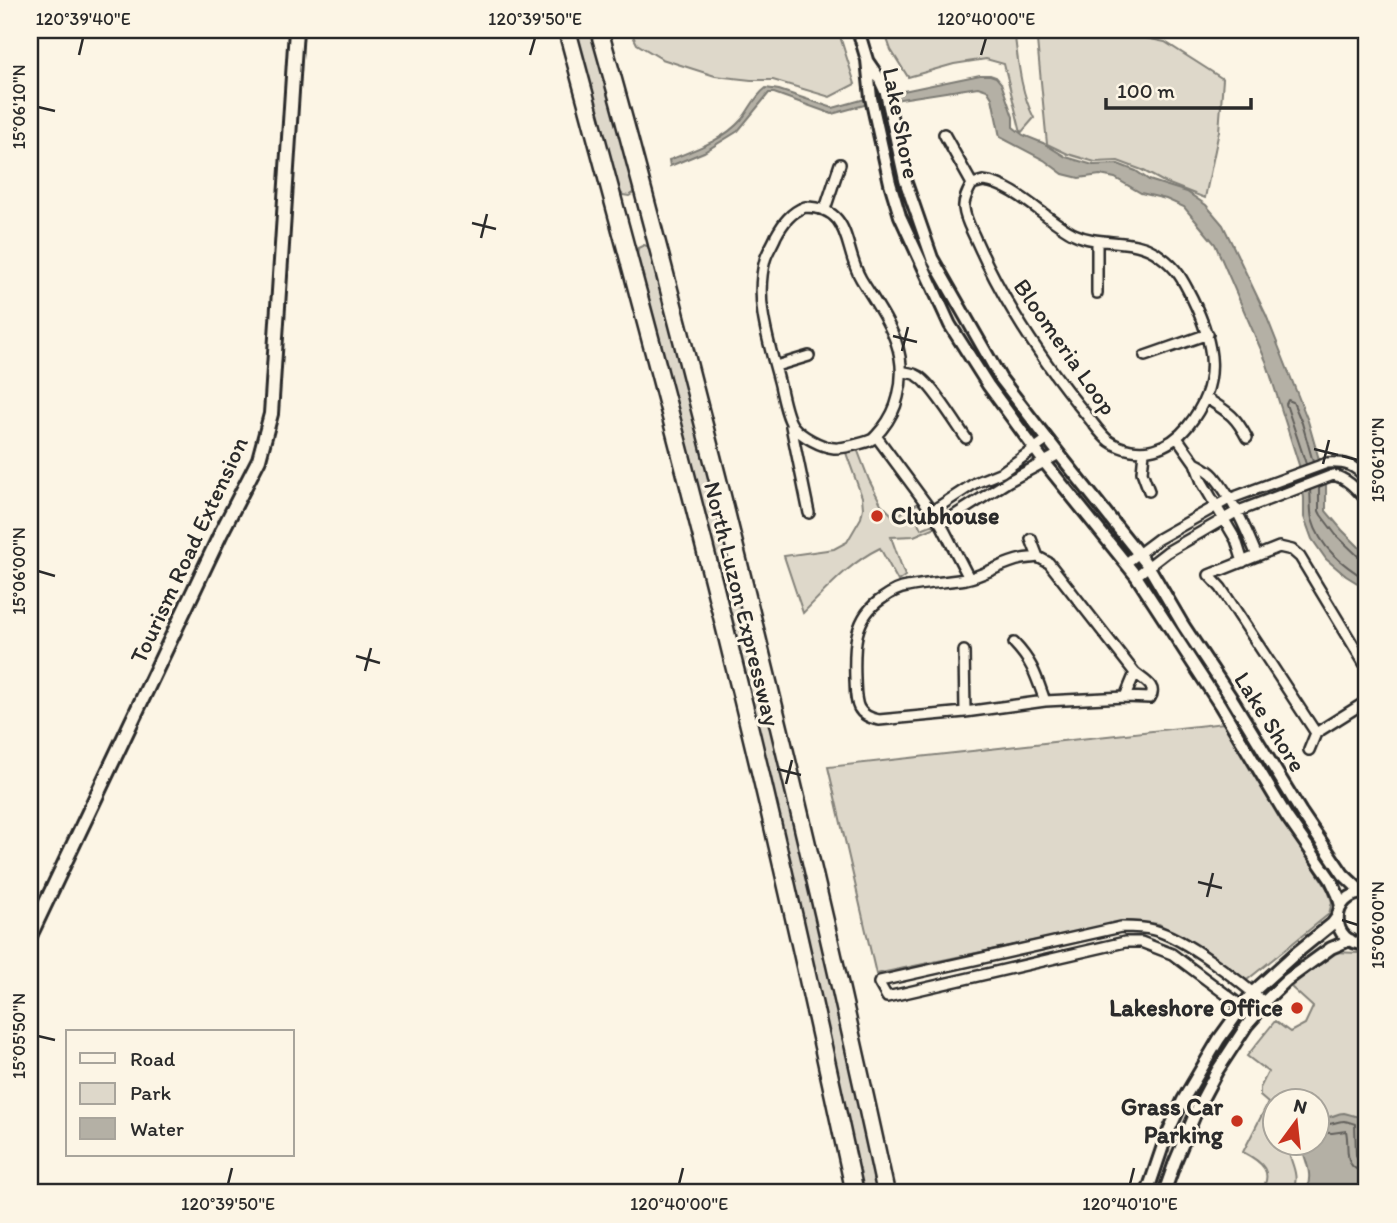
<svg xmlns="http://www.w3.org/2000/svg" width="1397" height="1223" viewBox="0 0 1397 1223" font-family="Itim,sans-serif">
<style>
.green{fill:#ded8ca;stroke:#84827a;stroke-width:2}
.water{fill:#b4b0a5;stroke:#7d7b74;stroke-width:2}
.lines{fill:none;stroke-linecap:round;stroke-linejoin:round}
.shore{stroke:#62605c;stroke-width:2}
.minor-casing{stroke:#2b2b2b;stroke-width:14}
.tertiary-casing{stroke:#2b2b2b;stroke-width:16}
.secondary-casing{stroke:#2b2b2b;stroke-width:18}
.motorway-casing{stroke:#2b2b2b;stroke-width:21}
.minor{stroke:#fcf5e5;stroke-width:9}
.tertiary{stroke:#fcf5e5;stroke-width:10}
.secondary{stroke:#fcf5e5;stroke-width:12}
.motorway{stroke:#fcf5e5;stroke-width:16}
.ticks{fill:none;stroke:#2b2b2b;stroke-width:2.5}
.poi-dot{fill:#c8321e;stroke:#fcf5e5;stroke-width:2.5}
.labels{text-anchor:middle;stroke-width:6;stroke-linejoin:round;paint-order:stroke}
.street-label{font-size:24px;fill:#2b2b2b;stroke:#fcf5e5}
.poi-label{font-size:24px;font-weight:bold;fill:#2b2b2b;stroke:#fcf5e5;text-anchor:end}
.neatline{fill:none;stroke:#2b2b2b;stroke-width:2.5}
.ticks-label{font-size:18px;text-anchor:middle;fill:#2b2b2b}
</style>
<rect width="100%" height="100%" fill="#fcf5e5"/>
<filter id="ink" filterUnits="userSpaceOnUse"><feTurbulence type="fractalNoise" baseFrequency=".0143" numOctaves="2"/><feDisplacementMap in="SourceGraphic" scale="14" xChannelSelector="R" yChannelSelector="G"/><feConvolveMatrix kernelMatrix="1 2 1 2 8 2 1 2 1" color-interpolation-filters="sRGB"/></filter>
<g filter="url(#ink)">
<!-- green -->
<path class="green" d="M573,30H594L635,188L632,194L629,196L623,195L617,189Z
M630,30H838L855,84L830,97L773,80H751L715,76L662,59L637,44Z
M884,30H1014C1018,59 1020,91 1034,118L1021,133L1004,64L986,59L954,64L908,77L891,50Z
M1036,30H1107L1165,42L1223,79L1219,131L1205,198L1164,182L1142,170L1118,161L1095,162L1068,154L1047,144Z
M644,245L650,247L654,253L797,828L880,1193H860L636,263L638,248Z
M856,446L869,480L881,504L894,517L927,498L933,505L929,508L928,505L913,512L921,529L936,523L943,524L914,536L891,537L905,576L898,581L880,548C849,563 827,589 803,613L784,556L834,549L847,542L861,518L863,508L862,497L845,450Z
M1224,723L1328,890L1332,902L1329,914L1247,980L1159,924L1129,921L876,974L828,767Z
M1334,952L1360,953L1367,959V1096L1362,1100L1367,1110V1126L1359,1129L1317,1119L1316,1100H1274V1142L1288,1143C1288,1163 1301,1170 1293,1193H1260C1275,1172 1262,1162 1243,1152L1268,1103L1260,1096V1088L1268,1072L1247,1056L1275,1021L1290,1032L1305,1024L1313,1007L1291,987L1311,967Z"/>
<!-- water -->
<path class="water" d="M980,75H990L996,77L1001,83L1013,117V127L1023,135L1043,143L1066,157L1093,165L1118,164L1136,171L1149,180L1187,192L1206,205L1223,225L1266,315L1308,421L1326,484V511L1342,530L1367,555V589L1346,576L1326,559L1312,539L1304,517V498L1299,465L1266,361L1215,244L1200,226L1184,207L1166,199L1141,193L1115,178L1100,175L1079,178L1063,174L1044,160L1000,137L992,98L987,90L978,87L868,104L832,114L774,93H769L738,131L704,152L670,166L669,160C694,150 723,141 742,119C750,109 755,96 766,88L779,90L833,108L865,99Z
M1317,1113C1331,1122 1333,1113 1344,1113C1350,1114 1356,1117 1362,1117L1363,1154L1367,1161V1193H1306C1314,1172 1305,1163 1301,1143L1316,1142Z"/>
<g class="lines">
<!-- shore -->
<path class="shore" d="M1306,464L1286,404L1288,400L1293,402L1302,423L1313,462
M1319,487V511L1321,515L1336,535L1359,557L1367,560
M1310,490C1311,500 1310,510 1312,519C1320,548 1343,565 1367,580
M1316,1121C1331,1128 1333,1121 1344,1121C1348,1121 1351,1123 1355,1124L1356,1155L1360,1162L1367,1163
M1316,1132L1332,1133L1346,1131C1350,1148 1341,1170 1367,1172"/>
<!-- minor casing -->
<g class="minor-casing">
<path id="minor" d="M944,134L972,184
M983,181C1015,184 1046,220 1074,234C1101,247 1135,236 1160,256C1177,268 1183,280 1192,298C1214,343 1223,383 1188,426C1179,437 1169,445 1154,449C1139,453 1122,450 1109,441C1101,435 1094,424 1088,417C1061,384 1036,350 1014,313C999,288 987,265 975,238C971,229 965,219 964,208C963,200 968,191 972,184Z
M805,207C853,207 843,249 861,279C884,317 911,349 898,397C895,410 890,419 882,429C878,433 875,438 871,440C864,443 841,449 834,448C821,447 801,436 793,426C786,418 782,392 779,381C769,343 754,300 765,260C767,252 773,244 776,236C783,223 791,212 805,207Z
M825,209L840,164
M1097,293V241
M1145,356L1208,334
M776,366L809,356
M902,371C907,373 914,373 918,376C931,383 957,425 966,438
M1206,398C1228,412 1235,415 1247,438
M791,426L809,513
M876,436L941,524L969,578
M1178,439L1195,463L1202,482L1236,540L1243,562
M1144,452L1142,472L1149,491
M1195,463C1202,467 1209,470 1214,476C1233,499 1246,529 1257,556
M932,511L975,483L1002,472L1048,439
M941,524L1009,481L1059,454
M1031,539L1038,557
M1038,557L1049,563L1135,673C1143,680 1158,686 1150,698L1125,697L1045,701L965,712L879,720C854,715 856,701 855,679C854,648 853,617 883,598C890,593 898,588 907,587C926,583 946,582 966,579C985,575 1002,563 1022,559C1027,558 1032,558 1038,557Z
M1126,563L1158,539L1229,499L1327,463C1347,462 1354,465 1367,479
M1136,576L1167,552L1236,512L1333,475C1349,479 1357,490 1367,501
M1014,643C1033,663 1036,676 1045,701
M964,651L965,712
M1367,668L1300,557L1292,550L1279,547L1209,575L1221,588L1316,733L1367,701
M1125,697L1135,673
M1309,750L1316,733
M1255,1016L1172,954L1141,942H1125L887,997L879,983L880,981L1121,927C1132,927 1143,927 1154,930C1185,938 1239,981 1264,1002"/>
</g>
<!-- tertiary casing -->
<g class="tertiary-casing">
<path id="tertiary" d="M858,30L867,60L871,98L890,183L900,216L950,325L988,385L1045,463L1136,576L1220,705L1287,817L1331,880L1338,895L1341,906
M868,62L879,78L886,93L905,180L932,258L1001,379L1059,454L1149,567L1183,625L1232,699L1301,812L1343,874L1363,893
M1367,893C1328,892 1328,946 1367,944
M1147,1193L1166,1137L1183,1100L1219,1039L1253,992L1295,954L1332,924L1338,916
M1164,1193L1175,1162L1199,1105L1217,1071L1247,1025L1255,1016L1264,1002L1287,980L1331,948L1350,940"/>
</g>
<!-- secondary casing -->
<g class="secondary-casing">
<path id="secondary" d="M30,936L221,533L259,459L271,414L296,30"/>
</g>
<!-- motorway casing -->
<g class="motorway-casing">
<path id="motorway" d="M567,30C624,241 682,452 734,665C778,840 817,1017 855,1193
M599,30C642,180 680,332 719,484C778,719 835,956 886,1193"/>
</g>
<!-- minor -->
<use href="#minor" class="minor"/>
<!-- tertiary -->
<use href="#tertiary" class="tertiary"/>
<!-- secondary -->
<use href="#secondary" class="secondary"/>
<!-- motorway -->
<use href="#motorway" class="motorway"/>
</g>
</g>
<!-- ticks -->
<path class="ticks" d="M79,55L83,38M530,55L535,38M981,55L986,38M38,107L55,111M472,223L496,229M481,238L487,214M893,336L917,342M902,351L908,327M1314,449L1338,455M1342,456L1358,460M1323,464L1329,440M38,571L55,576M356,656L380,663M365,671L371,648M777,769L801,775M786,784L792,760M1198,882L1222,888M1207,897L1213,873M1342,920L1358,925M38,1036L55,1040M228,1184L232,1168M679,1184L683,1168M1130,1184L1134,1168"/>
<!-- markers -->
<g class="poi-dot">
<circle cx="877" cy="516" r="7"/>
<circle cx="1297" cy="1008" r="7"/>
<circle cx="1237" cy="1121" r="7"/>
</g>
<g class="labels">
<!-- street labels -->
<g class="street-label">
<text transform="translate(901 123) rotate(79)" y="8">Lake Shore</text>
<text transform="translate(1065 347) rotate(55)" y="8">Bloomeria Loop</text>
<text transform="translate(189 550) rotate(-65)" y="8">Tourism Road Extension</text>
<text transform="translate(742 604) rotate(76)" y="8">North Luzon Expressway</text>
<text transform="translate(1270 722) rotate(58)" y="8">Lake Shore</text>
</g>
<!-- poi labels -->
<g class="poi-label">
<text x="891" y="524" text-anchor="start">Clubhouse</text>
<text x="1283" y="1016">Lakeshore Office</text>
<text x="1223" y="1115">Grass Car<tspan x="1223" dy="28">Parking</tspan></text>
</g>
</g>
<!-- margin -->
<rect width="1397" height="1223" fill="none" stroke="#fcf5e5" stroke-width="77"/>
<!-- legend -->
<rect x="66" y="1030" width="228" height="126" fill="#fcf5e5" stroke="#a8a49b" stroke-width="2"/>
<rect x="80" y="1053" width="35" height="10" fill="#fcf5e5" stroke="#a8a49b" stroke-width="2"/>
<text x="130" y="1066" font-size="21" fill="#2b2b2b">Road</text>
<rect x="80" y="1083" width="35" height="21" fill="#ded8ca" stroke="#a8a49b" stroke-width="2"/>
<text x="130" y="1100" font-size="21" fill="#2b2b2b">Park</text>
<rect x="80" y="1118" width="35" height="21" fill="#b4b0a5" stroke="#a8a49b" stroke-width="2"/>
<text x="130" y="1136" font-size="21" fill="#2b2b2b">Water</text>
<!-- north arrow -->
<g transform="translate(1296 1122) rotate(15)"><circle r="33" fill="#fcf5e5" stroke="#a8a49b" stroke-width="2"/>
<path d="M0-5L12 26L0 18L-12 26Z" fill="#c8321e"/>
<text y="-10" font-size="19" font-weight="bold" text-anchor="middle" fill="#2b2b2b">N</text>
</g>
<!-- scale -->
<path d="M1106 98v10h145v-10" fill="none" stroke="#2b2b2b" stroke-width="3.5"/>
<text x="1117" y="98" font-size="21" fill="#2b2b2b" stroke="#fcf5e5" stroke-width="5" paint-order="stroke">100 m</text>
<rect x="38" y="38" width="1320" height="1146" class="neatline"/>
<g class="ticks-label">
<text x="83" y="25">120°39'40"E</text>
<text x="535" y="25">120°39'50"E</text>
<text x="986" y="25">120°40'00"E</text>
<text transform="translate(19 107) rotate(-90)" y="6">15°06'10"N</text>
<text transform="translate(1378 460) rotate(-90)" y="6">15°06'10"N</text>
<text transform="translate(19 571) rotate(-90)" y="6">15°06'00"N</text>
<text transform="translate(1378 925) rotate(-90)" y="6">15°06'00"N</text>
<text transform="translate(19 1036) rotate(-90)" y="6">15°05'50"N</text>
<text x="228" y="1210">120°39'50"E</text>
<text x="679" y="1210">120°40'00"E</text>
<text x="1130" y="1210">120°40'10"E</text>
</g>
</svg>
